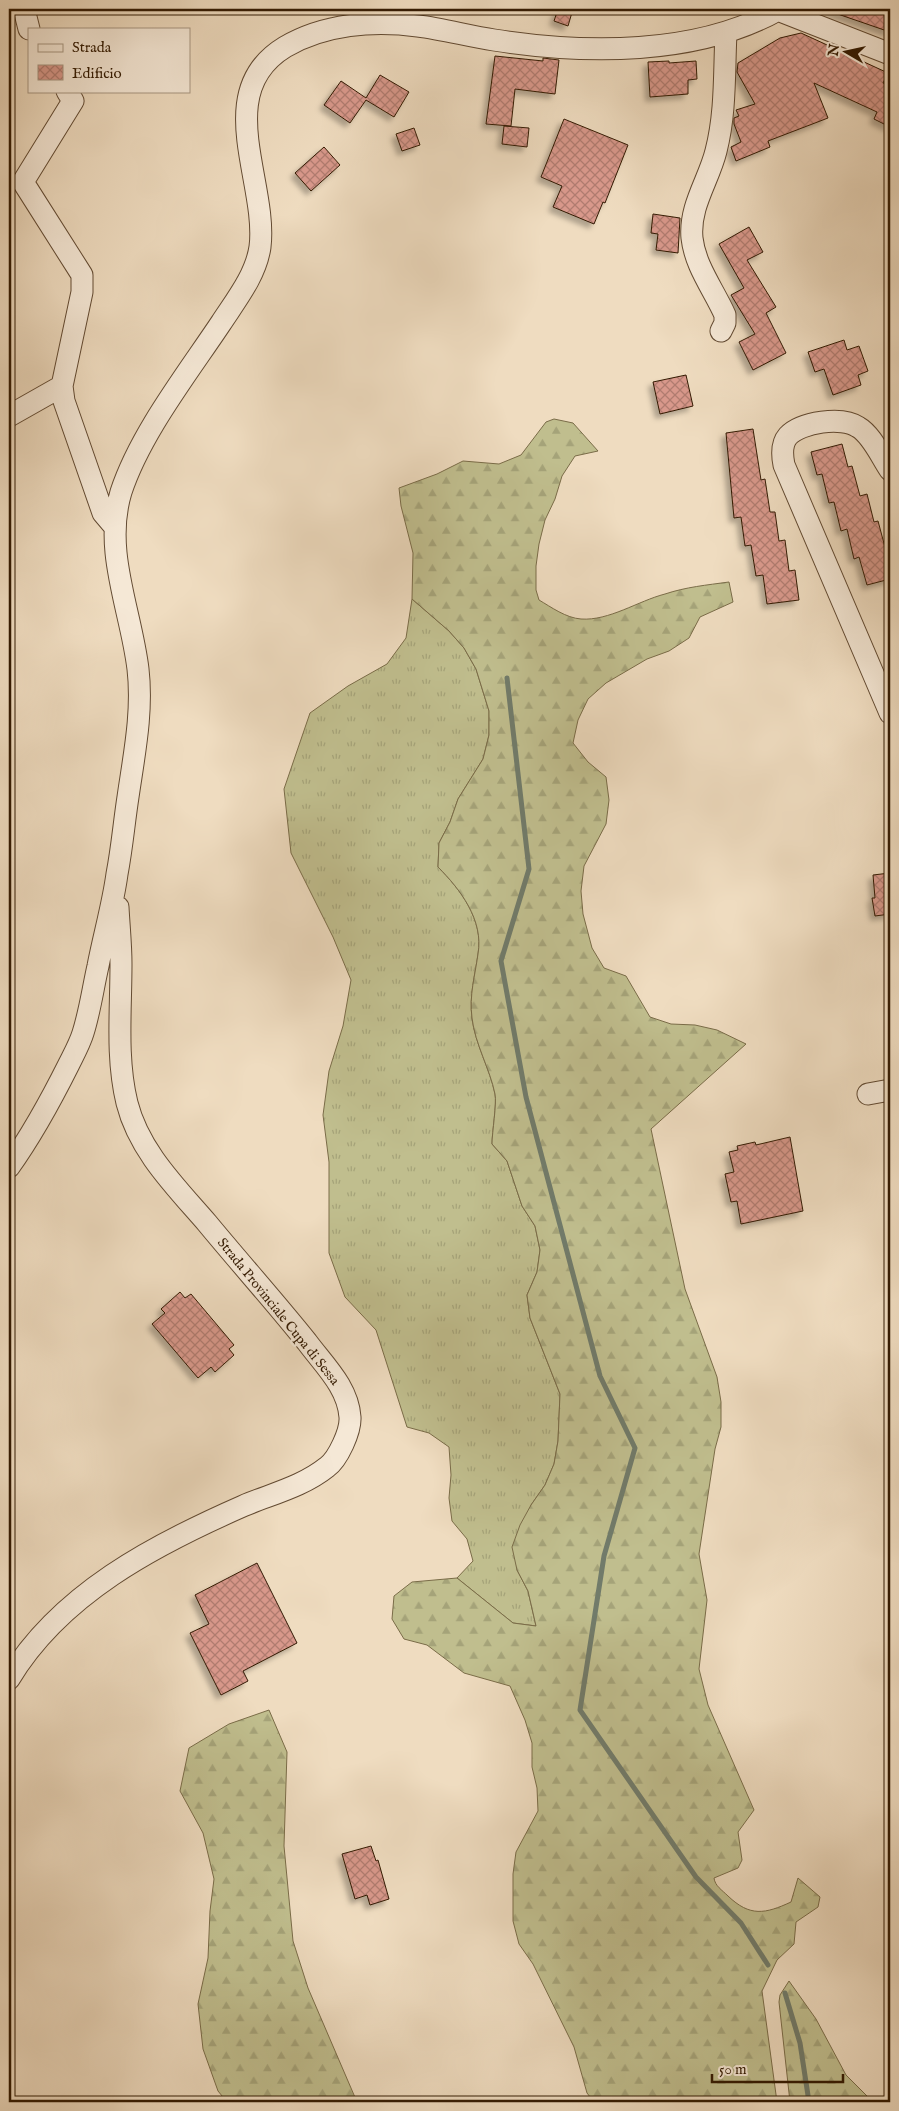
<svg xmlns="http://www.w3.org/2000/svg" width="899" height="2111" viewBox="0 0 899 2111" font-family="'IM FELL English',serif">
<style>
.grass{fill:url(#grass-tufts);stroke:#7a6c48}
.forest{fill:url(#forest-firs);stroke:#7a6c48}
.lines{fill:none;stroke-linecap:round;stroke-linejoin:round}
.stream{stroke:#717b6a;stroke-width:5}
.building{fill:url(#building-cross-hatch);stroke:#331a02;filter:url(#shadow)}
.minor-casing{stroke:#624a32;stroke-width:23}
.minor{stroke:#f5e8d6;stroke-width:21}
.labels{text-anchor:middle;stroke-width:5;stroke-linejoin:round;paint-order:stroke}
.street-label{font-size:14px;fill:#331a02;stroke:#f5e8d6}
</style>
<defs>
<pattern id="grass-tufts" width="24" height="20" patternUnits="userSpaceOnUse" patternTransform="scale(1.25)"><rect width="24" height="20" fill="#c0be8e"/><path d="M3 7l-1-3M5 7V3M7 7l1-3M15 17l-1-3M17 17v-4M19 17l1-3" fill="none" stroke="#a5a379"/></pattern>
<pattern id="forest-firs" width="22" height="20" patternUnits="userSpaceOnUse" patternTransform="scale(1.25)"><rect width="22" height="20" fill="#c0be8e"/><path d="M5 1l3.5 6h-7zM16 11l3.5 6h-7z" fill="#a5a379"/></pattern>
<pattern id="building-cross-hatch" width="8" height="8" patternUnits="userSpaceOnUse" patternTransform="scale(1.25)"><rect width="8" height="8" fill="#d8988b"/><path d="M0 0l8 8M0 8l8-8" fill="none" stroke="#b07b6f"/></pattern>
<filter id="shadow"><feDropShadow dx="-4.5" dy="4.5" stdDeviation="2.5" flood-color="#0004"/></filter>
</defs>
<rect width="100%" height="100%" fill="#efdcc0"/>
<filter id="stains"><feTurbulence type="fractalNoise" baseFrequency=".004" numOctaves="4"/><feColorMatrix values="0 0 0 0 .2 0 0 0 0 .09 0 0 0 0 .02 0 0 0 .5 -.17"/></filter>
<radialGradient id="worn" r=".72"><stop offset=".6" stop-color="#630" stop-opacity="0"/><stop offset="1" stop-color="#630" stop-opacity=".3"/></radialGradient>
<!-- grass -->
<path class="grass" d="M412,599L449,631L464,648L476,669L489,711V735L483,759L458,799L450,822L439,843L438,867C460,889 484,920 478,954C475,976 469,995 472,1018C475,1044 490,1069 495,1094C497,1103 492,1132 492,1144L507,1161L522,1206L535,1226L540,1250L537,1272L527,1295L530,1318L560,1394L558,1441L554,1464L545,1485L531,1505L517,1570L528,1591L536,1626L513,1623L457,1578L473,1561L467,1539L452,1521L449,1498L451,1475L449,1447L429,1433L407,1427L376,1330L345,1297L329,1253V1162L323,1115L329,1071L343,1026L351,980L333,937L291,853L284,789L310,713L348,686L387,664L406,638Z"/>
<!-- forest -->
<path class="forest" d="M554,419L573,423L598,451L575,456L562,476L555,499L545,520L539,544L536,566V590L539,600C551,607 566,618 581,619C609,621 638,601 665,594C686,587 707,585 729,582L733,602L700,617L689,638L669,651L647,659L606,683L588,699L578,720L573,743L588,762L606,777L609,800L606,824L584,866L581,891L583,914L592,948L604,968L626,976L650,1017L671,1024L695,1025L717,1030L746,1044L651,1129L685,1289L717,1377L721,1402V1427L715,1449L699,1554L707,1600L699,1669L708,1705L754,1810L738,1832L742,1860L738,1868L714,1878C715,1886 722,1890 728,1896C750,1917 765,1914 791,1902L798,1878L820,1897L818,1907L796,1922L794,1944L777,1960L762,1991L777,2102H594L587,2093L574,2047L533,1964L519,1944L513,1921V1874L516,1852L538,1811L537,1788L532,1767V1743L525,1720L510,1686L464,1673L427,1645L404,1639L392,1619L394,1596L412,1582L457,1578L513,1623L536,1626L528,1591L517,1570L512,1547L520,1525L531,1505L545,1485L554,1464L558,1441L560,1394L530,1318L527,1295L537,1272L540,1250L535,1226L522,1206L507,1161L492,1144C492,1133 497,1103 495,1094C490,1069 475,1044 472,1018C469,995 475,976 478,954C484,920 460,889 438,867L439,843L450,822L458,799L483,759L489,735V711L476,669L464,648L449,631L412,599L413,553L401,506L399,488L437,474L463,461L499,464L521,455L546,422Z
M269,1710L287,1752L284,1846L293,1941L308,1988L357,2102H227L218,2091L203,2049L198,2004L208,1958L210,1911L214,1879L203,1833L180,1791L189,1748L229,1724Z
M789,1981L816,2019L846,2075L873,2102H790L779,2002L780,1995Z"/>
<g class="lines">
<!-- stream -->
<path class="stream" d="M507,678L529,869L501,961L526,1097L600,1376L635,1448L604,1556L580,1710L696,1877L741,1923L768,1965
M785,1993L800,2043L809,2102"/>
</g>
<!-- building -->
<path class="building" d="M558,9H573L568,26L554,21Z
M830,9H890V32L829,11Z
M801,33L888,73L883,83L890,85V127L874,119L877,112L814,83L828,118L768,141L770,147L736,161L731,147L741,142L734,124V118L739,116L736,110L755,104L737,72L738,63L780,38Z
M495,56L543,61V58L559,60L555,94L515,89L511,126L486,124Z
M669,61V63L696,61L697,79L688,80V94L650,97L648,62Z
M380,75L409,92L394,117L366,100L350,123L324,105L341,81L366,98Z
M564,119L628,145L605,203L603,202L594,224L553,207L562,186L541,177Z
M504,126L529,128L527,147L502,144Z
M414,128L420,145L402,151L396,134Z
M324,147L340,165L311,191L295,173Z
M653,214L680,218L678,253L656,250L658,234L651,233Z
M749,227L763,252L747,260L776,307L766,313L786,353L753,370L739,342L755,334L731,295L744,288L719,244Z
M844,340L847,350L859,346L868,371L858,375L861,385L833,395L824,369L815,372L808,352Z
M686,375L693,406L660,414L653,382Z
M753,429L761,480L765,479L770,512H775L779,541L785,540L789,571L795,570L799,600L767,604L763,575L756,576L751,545L745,546L741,517L734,518L726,433Z
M842,444L848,467L852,466L860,496L867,494L874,522L878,521L886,551L890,550V579L867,585L859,557L854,559L847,529L841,531L834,502L829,503L822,474L817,475L811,452Z
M890,873V914L875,916L872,898H875L873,875Z
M790,1137L803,1211L741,1224L737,1201L731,1202L725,1174L734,1172L729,1152L738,1150L737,1146L755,1142L756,1145Z
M180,1292L185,1298L191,1294L234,1345L229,1349L234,1355L215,1372L211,1367L198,1378L152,1324L165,1313L161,1309Z
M257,1563L297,1643L243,1671L248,1681L221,1695L190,1633L209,1624L195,1595Z
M371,1846L376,1861L378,1860L389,1899L370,1905L367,1895L355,1899L342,1854Z"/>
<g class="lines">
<!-- minor casing -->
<g class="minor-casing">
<path id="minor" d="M24,9L29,29
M775,9L890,54
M67,91L73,101L23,182L82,275V292L62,386L64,401L103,513L114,526
M721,331L725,323V315C714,290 695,266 692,238C689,206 709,180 716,151C726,112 724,72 726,33
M9,416L62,386
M890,470C881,457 872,435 858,427C842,416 801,422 788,436C781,444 782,455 784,465L890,713
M868,1094L890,1090
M9,1167C32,1135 51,1100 69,1064C74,1054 80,1043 83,1033C90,1011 93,988 98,966C104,935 113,904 117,874C122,848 124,823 128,797C134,755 143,712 138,669C131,610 103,551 121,492C140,434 187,374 221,323C236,300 256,275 260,247C268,182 211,92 285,47C324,24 373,20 418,26C443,29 468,36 494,40C585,54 696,56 778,10
M9,1679C60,1594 154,1545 243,1506C271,1494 302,1487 327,1467C338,1459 351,1431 350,1417C348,1387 324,1365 307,1342C275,1302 240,1263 207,1223C176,1187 139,1151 127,1103C116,1058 121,1011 121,964C121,945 119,926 118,907"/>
</g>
<!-- minor -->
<use href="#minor" class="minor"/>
</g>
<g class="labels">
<!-- street labels -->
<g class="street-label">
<text transform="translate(279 1311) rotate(51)" y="5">Strada Provinciale Cupa di Sessa</text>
</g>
</g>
<!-- margin -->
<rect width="899" height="2111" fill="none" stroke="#efdcc0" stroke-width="30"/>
<rect x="10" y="10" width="879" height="2091" fill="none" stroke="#331a02" stroke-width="2.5"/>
<rect x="15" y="15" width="869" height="2081" fill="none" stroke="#331a02"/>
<!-- legend -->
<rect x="28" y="28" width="162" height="65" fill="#f5e8d6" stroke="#a79681"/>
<rect x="38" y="44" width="25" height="8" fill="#f5e8d6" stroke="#a79681"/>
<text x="72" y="52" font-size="15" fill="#331a02">Strada</text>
<rect x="38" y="65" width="25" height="15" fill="url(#building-cross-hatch)" stroke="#a79681"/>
<text x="72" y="78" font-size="15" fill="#331a02">Edificio</text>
<!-- north arrow -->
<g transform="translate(846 52) rotate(279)" stroke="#f5e8d6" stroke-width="4" paint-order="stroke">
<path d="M0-4L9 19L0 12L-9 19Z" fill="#331a02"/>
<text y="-8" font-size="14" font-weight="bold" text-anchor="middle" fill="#331a02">N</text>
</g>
<!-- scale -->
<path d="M712 2074v8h131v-8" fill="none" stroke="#331a02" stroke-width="2.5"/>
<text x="719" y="2074" font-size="15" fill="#331a02" stroke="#f5e8d6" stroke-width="4" paint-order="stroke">50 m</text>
<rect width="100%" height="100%" filter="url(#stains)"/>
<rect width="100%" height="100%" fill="url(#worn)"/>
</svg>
